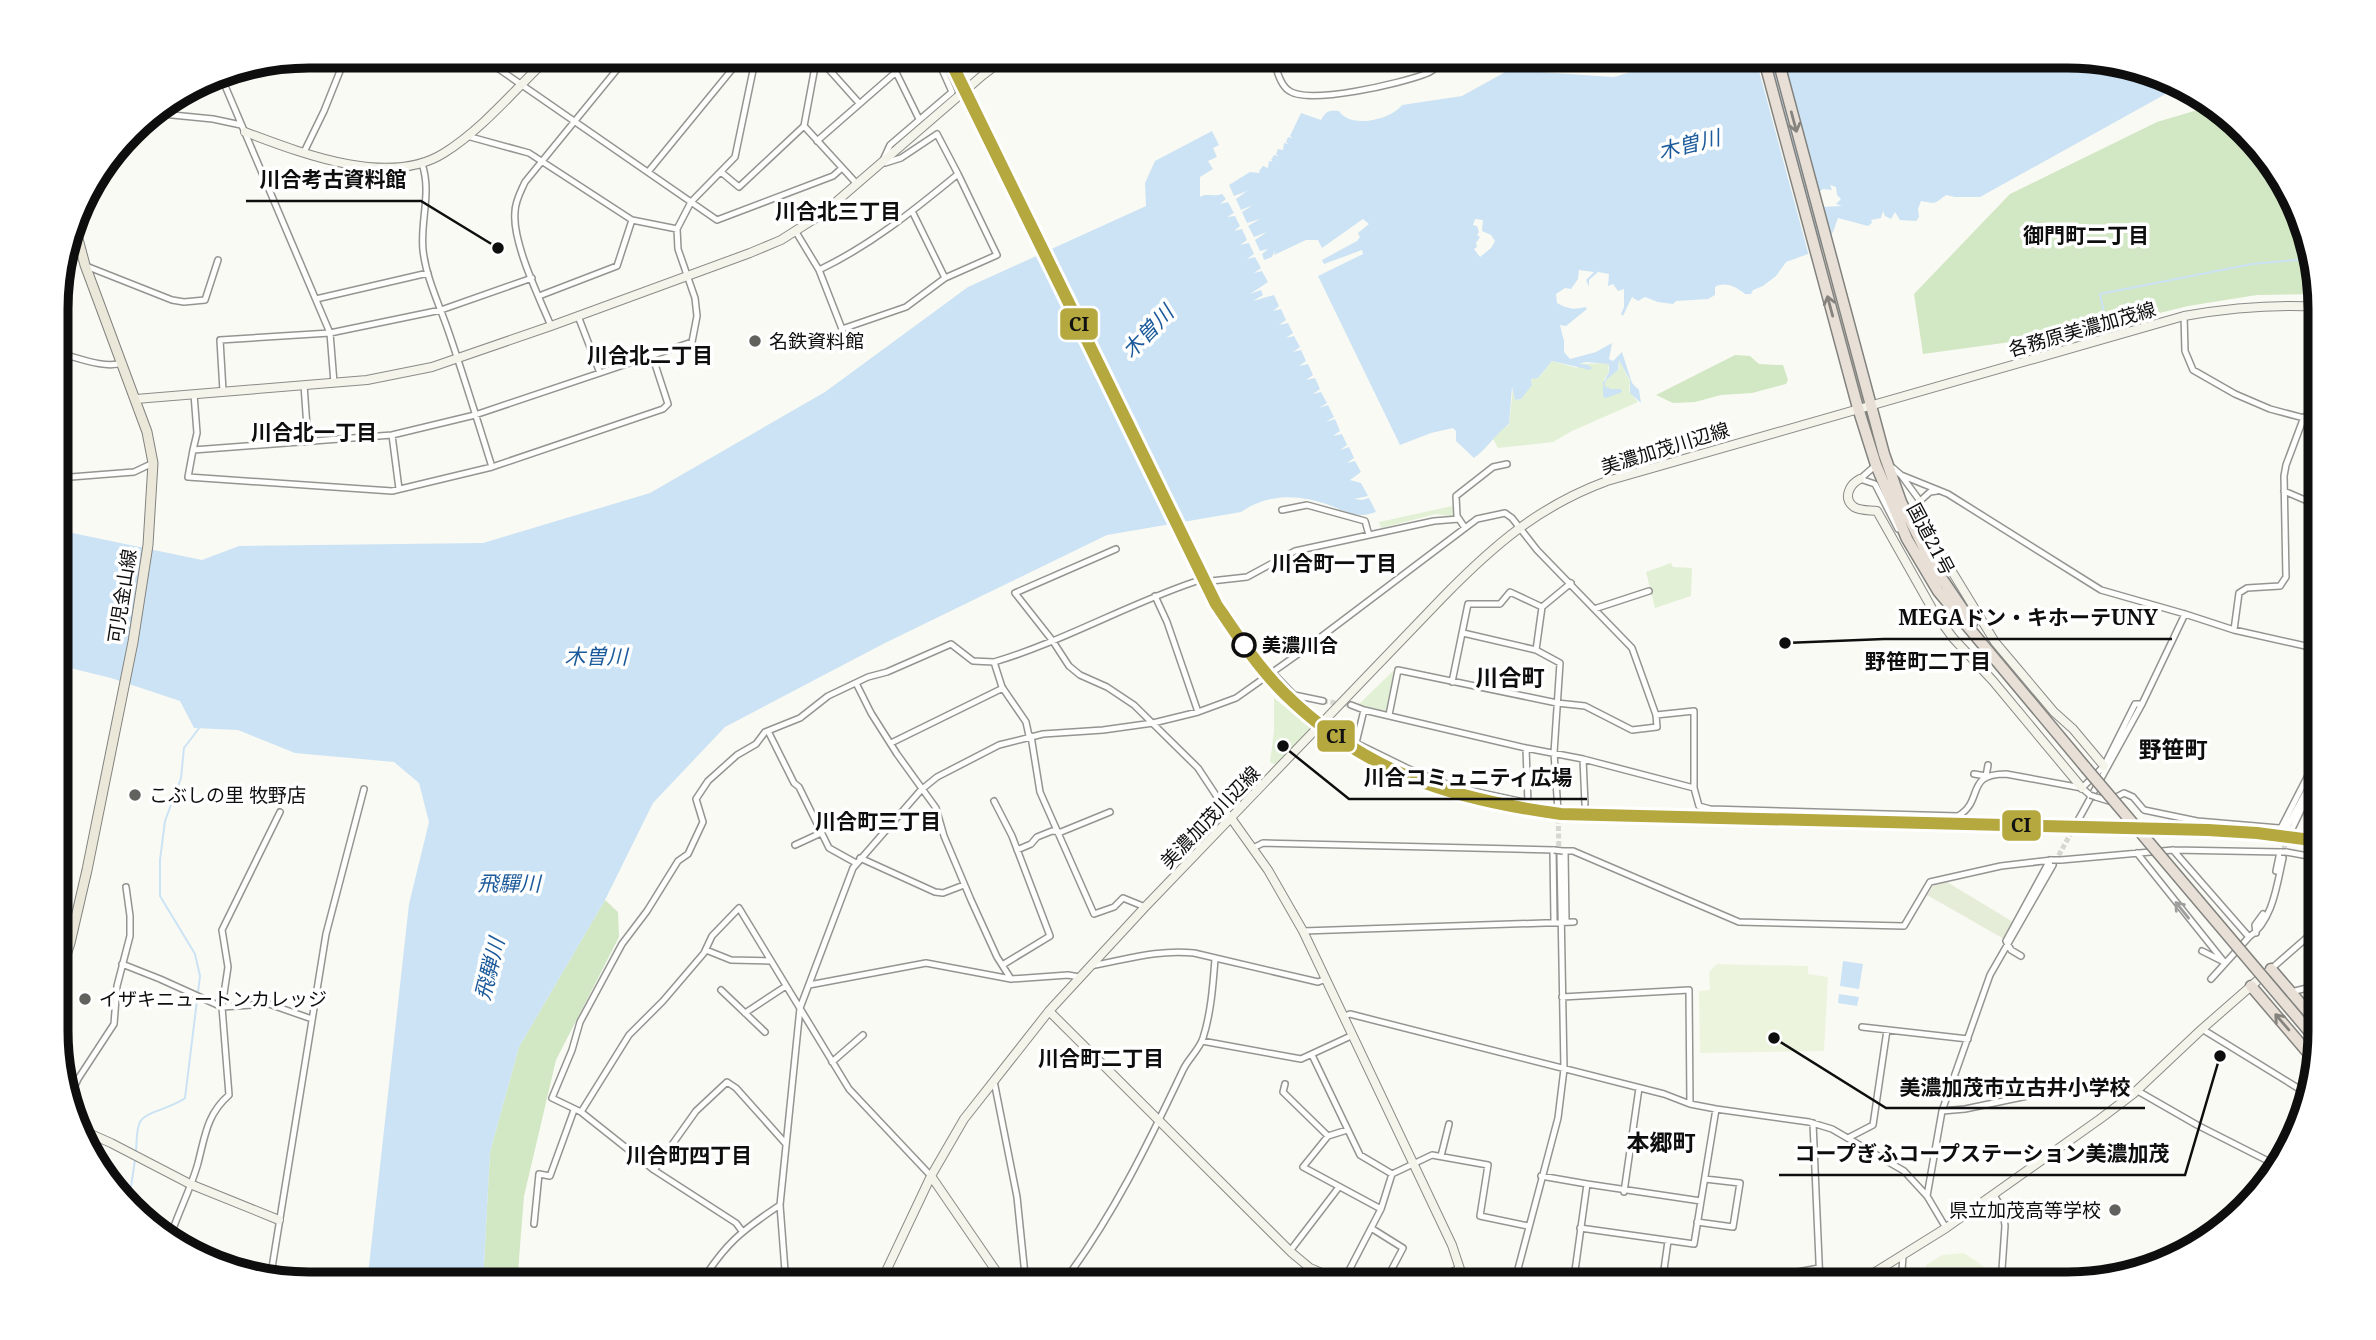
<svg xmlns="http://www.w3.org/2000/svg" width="2376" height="1340" viewBox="0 0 2376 1340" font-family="'Noto Serif','Noto Sans JP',serif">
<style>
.green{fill:#e2f0d5}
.forest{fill:#d2e7c3}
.cemetery{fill:#e5ecd8}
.pitch{fill:#ecf4de}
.water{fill:#cbe3f4;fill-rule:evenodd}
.pier{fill:#fafaf4}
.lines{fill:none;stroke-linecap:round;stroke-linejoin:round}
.stream{stroke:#cbe3f4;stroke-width:2}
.street-tunnel{stroke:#d7d7d2;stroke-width:5;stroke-dasharray:5 2.5;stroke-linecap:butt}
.street-casing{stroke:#949492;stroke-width:8}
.secondary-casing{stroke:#8b8b88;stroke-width:10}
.primary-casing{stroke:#82827f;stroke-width:11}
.highway-casing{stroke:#82827f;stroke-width:13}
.street{stroke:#fefefd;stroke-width:5}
.secondary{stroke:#f4f4eb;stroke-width:8}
.primary{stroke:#ebe8da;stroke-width:9}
.highway{stroke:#e8e0d7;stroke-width:10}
.street-bridge-casing{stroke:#949492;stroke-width:8;stroke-linecap:butt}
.highway-bridge-casing{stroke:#82827f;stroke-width:13;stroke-linecap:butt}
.street-bridge{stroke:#fefefd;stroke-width:5}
.highway-bridge{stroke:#e8e0d7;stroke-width:10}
.rail-1-casing{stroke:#fff;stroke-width:18}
.rail-1{stroke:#b4a83f;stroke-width:12}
.oneway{stroke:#86827d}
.oneway2{stroke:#9e9e9d}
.poi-dot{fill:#61615e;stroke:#fff;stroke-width:2.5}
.stop-dot{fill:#fff;stroke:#0e0e0e;stroke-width:3.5}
.labels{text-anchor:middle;stroke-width:7;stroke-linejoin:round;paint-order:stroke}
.street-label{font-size:19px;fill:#0e0e0e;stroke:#fff}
.poi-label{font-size:19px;fill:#0e0e0e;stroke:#fff;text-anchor:start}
.stop-label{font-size:19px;font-weight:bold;fill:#0e0e0e;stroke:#fff;text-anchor:start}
.water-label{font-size:21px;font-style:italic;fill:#1c5b9b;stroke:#fff}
.neighbourhood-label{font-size:21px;font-weight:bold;fill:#0e0e0e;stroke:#fff}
.quarter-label{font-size:23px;font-weight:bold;fill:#0e0e0e;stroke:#fff}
.rim{fill:none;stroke:#0e0e0e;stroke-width:9}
.leader{fill:none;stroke:#0e0e0e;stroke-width:2.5}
.callout-dot{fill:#0e0e0e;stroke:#fff;stroke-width:2.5}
.callout-label{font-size:21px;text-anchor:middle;font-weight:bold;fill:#0e0e0e;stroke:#fff;stroke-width:7;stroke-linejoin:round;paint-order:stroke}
.line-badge{stroke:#fff;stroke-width:2.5}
.pale-badge-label{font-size:19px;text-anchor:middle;font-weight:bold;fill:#111}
</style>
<rect width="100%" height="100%" fill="#fafaf4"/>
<!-- green -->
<path class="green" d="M1619,360L1630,381L1629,391L1638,402L1572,431L1553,442L1498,448L1492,437L1495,432L1509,425L1513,387L1515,400L1521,399L1532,383L1531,379L1540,376L1552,361L1577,368L1579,364L1608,363L1610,365L1608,367L1609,372L1604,379V384L1611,373L1619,369Z
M1452,506L1456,517L1436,514L1381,528L1379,522Z
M1671,563L1673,567L1692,568L1691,596L1655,608L1646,572Z
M1394,670L1386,711L1358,705Z
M1274,698L1311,728L1276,765L1270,762L1274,731Z"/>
<!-- forest -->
<path class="forest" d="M2211,106L2278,169L2319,294L2257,295L2188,306L2083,332L1923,354L1914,294L2010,194L2157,122Z
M1735,355L1750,356L1759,364L1783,365L1788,380L1786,384L1752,393L1721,395L1695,402L1673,403L1656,395Z
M605,900L618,912L619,937L556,1060L524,1196L517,1284H483L490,1152L519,1047Z"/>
<!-- cemetery -->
<path class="cemetery" d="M1947,882L2013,922L2004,939L1927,895L1934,885Z"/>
<!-- pitch -->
<path class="pitch" d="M1717,964L1808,966V974L1828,977L1824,1051L1700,1053L1699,991L1710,990L1709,972Z
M1964,1253C1976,1261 1991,1269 1993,1284H1924L1926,1265L1942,1255Z"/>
<!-- water -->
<path class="water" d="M1685,56H2067L2180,86L1980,197H1955L1946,195C1934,204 1936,204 1921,201L1918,209L1919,217L1916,221L1900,220L1895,212L1891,219L1885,216L1883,211L1881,218L1871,220L1872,223L1868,226L1838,218L1833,232L1819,250L1786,262L1776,276L1763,286L1753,290L1751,294H1745C1736,287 1726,281 1715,287V295L1708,299L1676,301L1673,304L1658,302L1645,297L1638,301L1632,297L1623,316L1621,314L1624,307V289L1618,291L1613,284L1608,286L1609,274L1598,272L1589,280V287L1586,280L1594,272L1579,270L1578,279L1571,289L1565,288L1556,294L1557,303C1568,309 1573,310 1585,307L1587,309L1566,326L1560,325L1564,341V352L1570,359L1596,352L1612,343L1609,359L1613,361L1622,352L1632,383L1639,390L1641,403L1630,393V380L1619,360L1618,370L1606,380L1604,386L1611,389H1621L1622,392L1606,398L1603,397V383L1609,372V364L1586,362L1579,364L1588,365L1592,368L1590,370L1552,361L1538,378L1531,379L1532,385L1521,399L1515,400L1512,387L1509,424C1495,434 1488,448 1474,458L1456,441V431L1453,428L1431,433L1400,445L1318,276L1363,254L1362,250L1324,264L1322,260L1357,241L1360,237L1358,233L1369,224L1363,219L1322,248L1318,240H1306L1274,255L1275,250L1272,257L1264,260L1262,254L1268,249L1260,251L1255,240L1267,232L1254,237L1248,226L1260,219L1247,223L1242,212L1253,205L1241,210L1236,199L1247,191L1234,196L1229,185L1250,172L1260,173L1259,171L1263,166L1268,168L1269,161L1273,162L1271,160L1274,155L1279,156L1276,154L1278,149L1283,150L1284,143L1288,144L1286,142L1288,137L1292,138L1290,136L1301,113L1321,120C1326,111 1328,110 1339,111C1350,129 1391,120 1402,105L1462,96L1509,70L1614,77ZM1830,185L1836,187L1837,195L1841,199L1836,204L1842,206L1821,207L1817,193L1823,189L1832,190ZM1475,219L1483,220L1482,231L1491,235L1495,241L1491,248L1480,257L1474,249L1477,247L1476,243L1480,237L1477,235L1479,232L1477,226L1473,225Z
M1212,131L1219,145L1213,148L1217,157L1208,161L1213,169L1200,177V197C1205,193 1215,197 1222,194L1226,199L1220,204L1228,202L1234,213L1227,217L1235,216L1240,226L1234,231L1242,229L1247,240L1240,245L1249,243L1254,254L1247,259L1255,257L1261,268L1254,273L1262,271L1268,282L1250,294L1261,290L1263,295L1253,301L1274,295L1279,306L1273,311L1281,309L1286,320L1279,325L1288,323L1293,333L1286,338L1294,336L1300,347L1293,352L1301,350L1306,361L1299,366L1308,364L1313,375L1306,380L1315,378L1320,389L1313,394L1321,392L1327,403L1319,408L1328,405L1334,417L1326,422L1335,419L1340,431L1333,436L1342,434L1347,445L1340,450L1349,447L1354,458L1347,463L1355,461L1361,472L1350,480L1361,483L1368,496L1354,499L1362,500L1369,498L1376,512C1357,519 1347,512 1329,505C1299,494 1269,493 1241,512L1107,535L885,643L725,727L653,803L605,900L519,1047L490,1152L483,1284H367L409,904L429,822L419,783L394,762L295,753L238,730L194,728L180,701L111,678L58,665V530L202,560L239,546L483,543L650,493L825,392L968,287L1146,206L1145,183L1155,161Z
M1843,961L1863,964L1859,989L1840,986Z
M1839,994L1859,997L1857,1006L1838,1003Z"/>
<!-- pier -->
<path class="pier" d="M1755,56H1768L1817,255L1809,256Z"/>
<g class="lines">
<!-- stream -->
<path class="stream" d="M2106,322L2100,294L2252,264L2308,259
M136,1151C137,1142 136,1130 140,1122C144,1112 175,1107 185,1098L200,976L195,954L160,896V860L165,821L181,778L184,748L200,727
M129,1200L135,1160"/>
<!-- street-tunnel -->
<path class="street-tunnel" d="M1323,701L1351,705
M1558,811L1559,853
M2283,858L2287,827
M2055,862L2076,824"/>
<!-- street casing -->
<g class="street-casing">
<path id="street" d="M480,56L717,220L833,176L842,168
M817,56L804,126L857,184
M817,56L859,103
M888,56L919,119
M1273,56C1276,67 1279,83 1288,90C1307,106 1402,83 1425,74C1432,72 1437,66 1444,63C1464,55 1487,57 1508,56
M220,74L330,333L334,383
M152,113L213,119L241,125
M467,136L529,153L632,220L677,229
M817,141L896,72
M304,152L324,111L346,56
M884,158L890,145L952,92L936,56
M885,163L901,158L937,134L958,174
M422,164C432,192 420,221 423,250C426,278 440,306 449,333C464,377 478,422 492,467L392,491L188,477L193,450L392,435L475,415L692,342L697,316L695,298L678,249L677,229L691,202L735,157L756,56
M648,172L743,56
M721,172L739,187L804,126
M912,211L945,278
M796,232L819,270L842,329L906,307L945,278L997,255L958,174C913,211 871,245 819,270
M86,266L172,300L184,302L205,300L218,260
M539,296L617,266L632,220
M316,299L428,273
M578,316L600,373
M2184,316L2185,351L2193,370L2235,394L2270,409L2319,422
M551,326C539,297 512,242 515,212C515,201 521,191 525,182L628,56
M58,353C77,357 103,369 122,363
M304,385L308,441
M223,391L220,340L330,333L441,310L532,278
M392,435L399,489
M193,450L197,433L194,394
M492,467L663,409L668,404L652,355
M1893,468L1901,475L1948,494L2101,590L2185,614L2234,630L2319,649
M1901,475L1920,501L1930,492L1937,491
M58,478L134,472L153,463
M1860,479L1875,484L1898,529
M1860,479L1876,465
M2284,491L2319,506
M1282,510L1307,505L1365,521L1369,535
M1465,528L1457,516L1456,496L1493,467L1507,464
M1116,549L1015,593L1052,640L1069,666L1080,675L1107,687L1134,705L1198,768L1231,818
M1211,581L1247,577L1295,551L1434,521L1459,519
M1155,596L1167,622L1198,712
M1594,609L1649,591
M2234,630L2239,593L2247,588L2280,586L2286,577L2284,476L2286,465L2304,417
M1463,633L1536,650
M1272,672L1294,695L1323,701
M1452,682L1468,604H1500L1510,592L1542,607
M856,683L871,713L897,754L936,808L944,836L971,900L997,957L1011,979
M1351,705L1364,710L1526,748L1583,759L1694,788
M1364,710L1356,743L1409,769L1454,787L1528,803L1526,748
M1389,715L1398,670L1557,703L1585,706L1632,730L1657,727L1656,715
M768,731L794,783L799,787L829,848L856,863
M1029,736L1026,722L1002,687L994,662C1062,642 1126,605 1194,582
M1031,736L1040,792L1094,914L1114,907L1123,898L1145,907
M891,743L1003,688
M1583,759L1585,804
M1974,774L1986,776L1988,765
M2082,788L2104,766L2135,704H2142
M2096,797L2109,801L2124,793L2133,797L2144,810L2197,821L2292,829L2319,773
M994,801L1012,836L1050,936L1004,964
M1558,811L1554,753L1560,663L1536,650L1542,607L1571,583
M2076,824L2142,704L2185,614
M2287,827L2319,768
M2281,828L2319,754
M795,845L821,833
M1253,848L1263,843L1554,850
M1017,850L1031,844L1037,837L1052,831L1061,832L1110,812
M1553,850L1554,921
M2173,850L2249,937
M1563,851H1573L1739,922L1904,926L1930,882L2001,866L2052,860
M1565,851L1566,922
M2286,852L2319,858
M2137,853L2225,963
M860,858L935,892L943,893L964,885
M2061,860L2173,850L2281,852
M2276,871L2280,852
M1303,931L1574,922
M2256,933L2255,925L2263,914
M706,950L731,960L770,961
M2202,951L2222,961
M2021,956L2011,950L2006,941L2050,860
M122,964L160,979L222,1007L269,1004L312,1019
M1090,966C1125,960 1157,949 1194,953L1318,982L1326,979
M2271,969L2319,927
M2211,979L2249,937C2273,921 2277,884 2283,858
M809,985L926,963L1011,979L1068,975L1079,977
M721,990L765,1032
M2291,992L2319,985
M1562,997L1689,990L1690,1104
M745,1013L786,986
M1344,1016L1350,1014L1664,1094L1690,1104L1716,1109L1809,1122L1832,1129L1904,1171L1927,1196L1946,1228
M1862,1027L1968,1039
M2202,1029L2306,1093
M1202,1041L1301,1059L1353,1035
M1312,1055L1360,1155L1392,1174L1432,1155L1488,1165L1480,1216L1528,1226
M832,1062L863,1035
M994,1081L1017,1197L1025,1275L1023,1280L1017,1284
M1285,1084L1283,1092L1328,1136
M2136,1090L2197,1125L2278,1166
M73,1104V1090L78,1079L114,1024L117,986L130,936V916L126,887
M1942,1111L1965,1109L2099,1081L2121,1085L2133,1094
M581,1112L629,1035L663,1001L704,953L712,936L739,908L849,1089L931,1176
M1813,1123L1820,1284
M1848,1138L1873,1125L1887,1030
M1441,1156L1449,1124
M654,1170L696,1111L727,1082L736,1088L786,1144
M1541,1176L1587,1184
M1624,1192L1639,1088
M1994,1195L2003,1210L2005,1226L2001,1284
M1927,1196L1942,1111L1990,975L2053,865
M1701,1201L1716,1109
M1381,1209L1392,1174
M1697,1222L1733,1227L1740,1183L1705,1179
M534,1224L539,1174L550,1176L574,1110
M1371,1228L1403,1248L1384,1284
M1580,1228L1694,1244L1701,1201L1587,1184L1574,1278L1594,1282L1663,1277L1660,1284
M742,1231L736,1223L654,1170L581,1112L552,1098L572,1050L580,1022L622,944L647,911L678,861L688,854L703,822L696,799L708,781L737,755L756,744L765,732L800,718L828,696L868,677L887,672L951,644L973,661L994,662
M165,1233L173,1229C181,1207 192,1185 198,1163C205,1136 207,1114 229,1095L222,1007L228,967L222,930L280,812
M1290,1251L1339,1187
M271,1274L326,934L364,789
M1663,1277L1668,1241
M1343,1282L1381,1209L1303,1167L1328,1136L1347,1130
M700,1284C725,1244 741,1231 780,1205
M786,1284L780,1205L800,1008L853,868L921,790L937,777L999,745L1043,734L1103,730L1153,723L1198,712L1236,698L1301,652L1477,519L1505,513L1512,518L1537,550L1632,648L1656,715L1694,711V788L1699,806L1710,809L1958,816C1985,800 1964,774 2006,774L2082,788L2090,795
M1062,1284C1112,1218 1148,1144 1183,1070C1188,1059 1199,1050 1203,1038C1211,1013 1213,985 1215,959
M1514,1284L1558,1118L1564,1069L1560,854
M1731,1284L1819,1268
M1901,1284L1903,1256"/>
</g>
<!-- secondary casing -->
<g class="secondary-casing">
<path id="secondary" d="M245,132C301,153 389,188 444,153C484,128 516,88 550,56
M136,399L367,380L432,367L551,326L750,253L781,240L822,214L983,75L1008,56
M1860,479C1850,484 1842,498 1854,507C1860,511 1870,510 1877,511L1934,612L1953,638L1993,681L2082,788
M1920,501L1918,509L1931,537L1995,642L2054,712L2073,729L2104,766
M1231,818L1268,870L1303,931L1452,1245L1465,1284
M1049,1011L1292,1253L1310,1268L1348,1284
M84,1131L111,1143L190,1184L279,1220
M931,1176L1005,1284
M880,1284L931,1176L964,1119L1049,1011L1145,907L1444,596C1494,545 1539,506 1607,481L2184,316C2230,308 2273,304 2319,307
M1434,1284L1441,1278L1460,1269
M1856,1284L1946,1228L2100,1119L2133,1094L2202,1029L2266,973"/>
</g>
<!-- primary casing -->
<g class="primary-casing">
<path id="primary" d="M58,979L70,943L87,870L133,642L148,545L153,463L147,432L85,265L74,224"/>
</g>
<!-- highway casing -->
<g class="highway-casing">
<path id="highway" d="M1763,56L1858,408L1876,465L1907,539L1938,591L2086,768
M1777,56L1884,454L1901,502L1932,564L1972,623
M2271,969L2319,1025
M2251,986L2315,1061"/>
</g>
<!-- street -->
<use href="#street" class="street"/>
<!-- secondary -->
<use href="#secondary" class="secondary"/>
<!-- primary -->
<use href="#primary" class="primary"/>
<!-- highway -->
<use href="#highway" class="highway"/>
<!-- street-bridge casing -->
<g class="street-bridge-casing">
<path id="street-bridge" d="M2090,795L2096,797
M1554,850L1563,851
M2281,852H2286
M2052,860H2061"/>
</g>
<!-- highway-bridge casing -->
<g class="highway-bridge-casing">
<path id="highway-bridge" d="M2086,768L2319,1043"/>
</g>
<!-- street-bridge -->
<use href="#street-bridge" class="street-bridge"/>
<!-- highway-bridge -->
<use href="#highway-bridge" class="highway-bridge"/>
<!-- rail-1 casing -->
<g class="rail-1-casing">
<path id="rail-1" d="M948,56L1216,604C1237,635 1257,666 1284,693C1365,773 1451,799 1561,814L2208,830L2257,833L2319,841"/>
</g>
<!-- rail-1 -->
<use href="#rail-1" class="rail-1"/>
</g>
<!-- one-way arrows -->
<defs><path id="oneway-shaft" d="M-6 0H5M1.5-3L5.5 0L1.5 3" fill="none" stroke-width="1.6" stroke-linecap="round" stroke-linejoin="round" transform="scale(1.75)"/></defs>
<g class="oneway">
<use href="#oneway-shaft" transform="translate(1794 122) rotate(75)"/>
<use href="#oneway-shaft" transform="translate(1830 306) rotate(-105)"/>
<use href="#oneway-shaft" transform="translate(2282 1022) rotate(-131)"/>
</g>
<use class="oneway2" href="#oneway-shaft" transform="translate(2182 910) rotate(-129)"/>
<!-- markers -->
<g class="poi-dot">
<circle cx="755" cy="341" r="7"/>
<circle cx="135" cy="795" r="7"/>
<circle cx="85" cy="999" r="7"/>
<circle cx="2115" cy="1210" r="7"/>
</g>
<circle class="stop-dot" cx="1244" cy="645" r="11"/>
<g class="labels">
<!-- street labels -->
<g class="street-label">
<text transform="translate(2082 329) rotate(-16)" y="7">各務原美濃加茂線</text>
<text transform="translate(1665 448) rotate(-17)" y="7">美濃加茂川辺線</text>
<text transform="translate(1931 539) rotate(62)" y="7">国道21号</text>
<text transform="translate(122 596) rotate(-81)" y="7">可児金山線</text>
<text transform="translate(1210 817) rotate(-46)" y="7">美濃加茂川辺線</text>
</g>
<!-- poi labels -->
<g class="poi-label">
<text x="769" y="348">名鉄資料館</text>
<text x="149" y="802">こぶしの里 牧野店</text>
<text x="99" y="1006">イザキニュートンカレッジ</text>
<text x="2101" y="1217" text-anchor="end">県立加茂高等学校</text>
</g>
<!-- stop labels -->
<g class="stop-label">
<text x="1262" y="652">美濃川合</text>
</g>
<!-- water labels -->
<g class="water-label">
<text transform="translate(1689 145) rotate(-14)" y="7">木曽川</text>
<text transform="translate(1148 332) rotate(-46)" y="7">木曽川</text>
<text x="596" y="664">木曽川</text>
<text x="509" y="891">飛驒川</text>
<text transform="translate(490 969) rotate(-76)" y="7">飛騨川</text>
</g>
<!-- neighbourhood labels -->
<g class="neighbourhood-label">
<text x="838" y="219">川合北三丁目</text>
<text x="2086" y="243">御門町二丁目</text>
<text x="650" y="363">川合北二丁目</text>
<text x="314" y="440">川合北一丁目</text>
<text x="1334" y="571">川合町一丁目</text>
<text x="1928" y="669">野笹町二丁目</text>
<text x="878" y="829">川合町三丁目</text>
<text x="1101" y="1066">川合町二丁目</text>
<text x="689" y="1163">川合町四丁目</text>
</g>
<!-- quarter labels -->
<g class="quarter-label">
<text x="1510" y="686">川合町</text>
<text x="2173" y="758">野笹町</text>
<text x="1661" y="1151">本郷町</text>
</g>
</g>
<!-- crop -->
<path d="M0 0H2376V1340H0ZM309 68H2067A241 241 0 0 1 2308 309V1031A241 241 0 0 1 2067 1272H309A241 241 0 0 1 68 1031V309A241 241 0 0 1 309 68Z" fill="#fff" fill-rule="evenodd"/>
<path class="rim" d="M309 68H2067A241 241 0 0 1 2308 309V1031A241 241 0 0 1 2067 1272H309A241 241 0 0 1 68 1031V309A241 241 0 0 1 309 68Z"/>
<!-- callouts -->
<path class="leader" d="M498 248L421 201H246M1785 643L1884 639H2172M1283 746L1349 799H1587M1774 1038L1886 1108H2145M2220 1056L2185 1175H1779"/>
<g class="callout-dot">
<circle cx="498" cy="248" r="7"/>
<circle cx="1785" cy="643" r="7"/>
<circle cx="1283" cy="746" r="7"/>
<circle cx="1774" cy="1038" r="7"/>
<circle cx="2220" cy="1056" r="7"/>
</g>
<g class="callout-label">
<text x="333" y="187">川合考古資料館</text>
<text x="2028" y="625">MEGAドン・キホーテUNY</text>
<text x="1468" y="785">川合コミュニティ広場</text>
<text x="2015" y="1095">美濃加茂市立古井小学校</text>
<text x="1982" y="1161">コープぎふコープステーション美濃加茂</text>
</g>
<g class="line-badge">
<rect x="1059" y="307" width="40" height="34" rx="7" fill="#b4a83f"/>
<rect x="1316" y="719" width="40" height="34" rx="7" fill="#b4a83f"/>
<rect x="2001" y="809" width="41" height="33" rx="7" fill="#b4a83f"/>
</g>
<g class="pale-badge-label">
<text x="1079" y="331">CI</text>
<text x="1336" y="743">CI</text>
<text x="2021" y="832">CI</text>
</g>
</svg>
